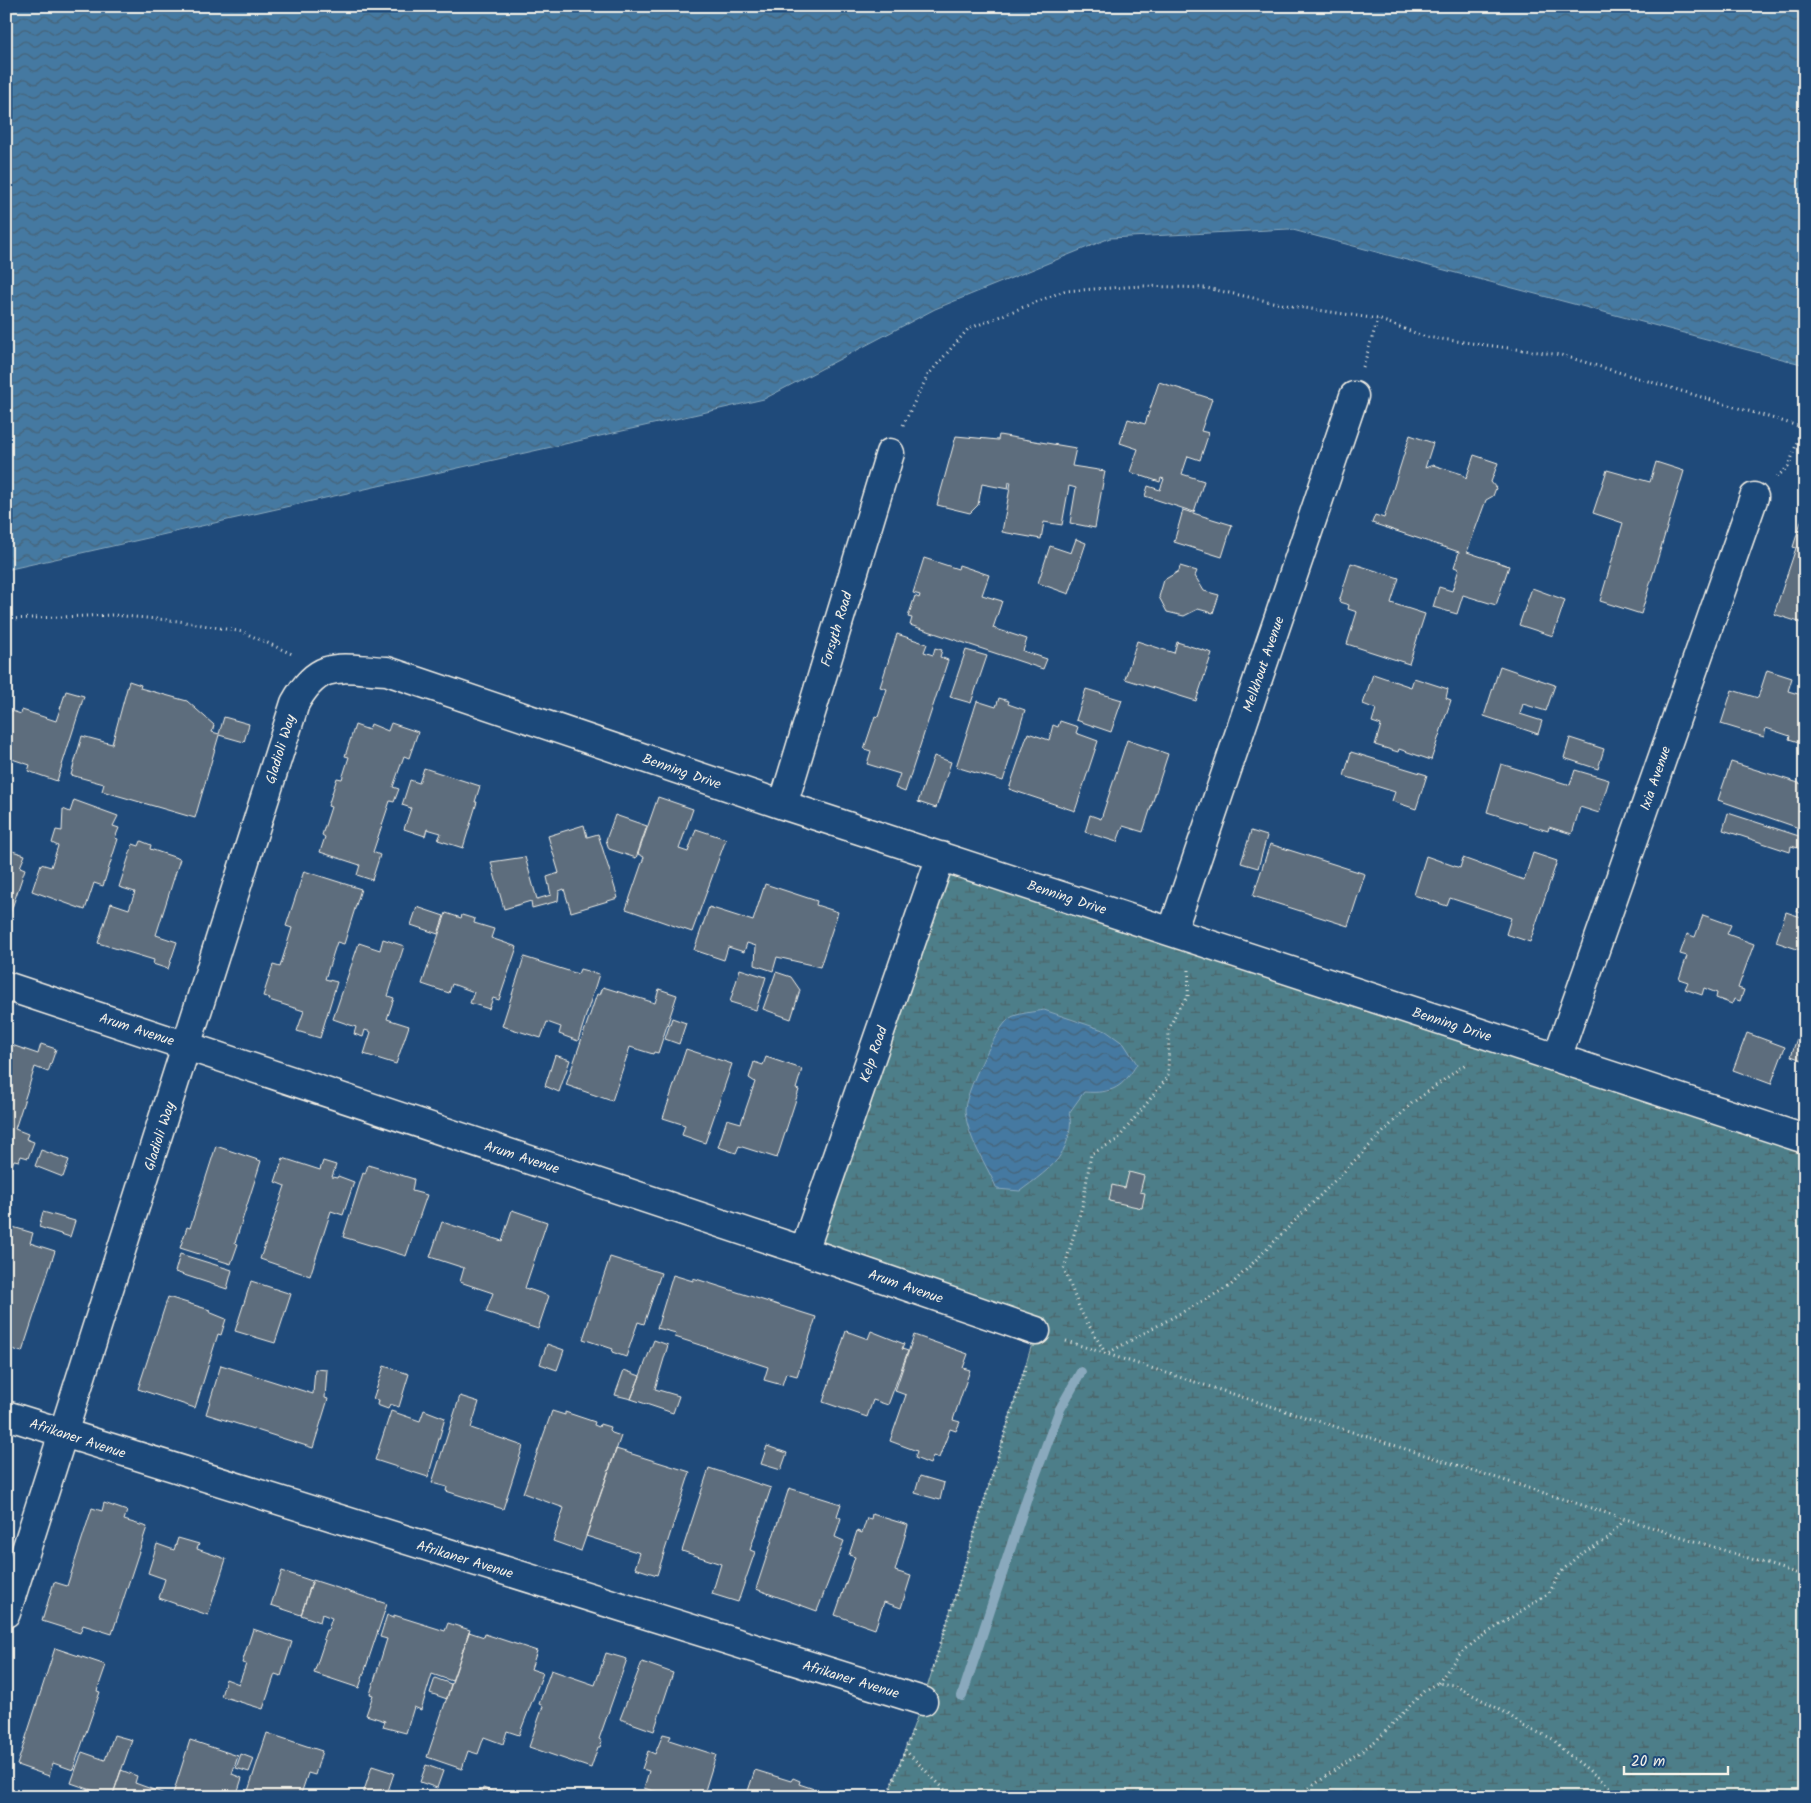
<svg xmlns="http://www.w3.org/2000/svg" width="1811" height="1803" viewBox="0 0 1811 1803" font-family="Kalam,sans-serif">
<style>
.wetland{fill:url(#wetland-marsh);stroke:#a1b8b8}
.water{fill:url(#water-waves);stroke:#8aa9bd}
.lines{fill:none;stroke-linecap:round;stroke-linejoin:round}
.stream{stroke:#8aa9bd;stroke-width:10}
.building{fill:#5d6d7d;stroke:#f4f1e8}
.minor-casing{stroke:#f4f1e8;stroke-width:31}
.path{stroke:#f4f1e8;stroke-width:3;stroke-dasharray:1 4;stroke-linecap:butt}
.minor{stroke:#1f4a7a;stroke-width:28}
.labels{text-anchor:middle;stroke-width:4;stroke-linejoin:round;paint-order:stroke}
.street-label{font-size:14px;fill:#f4f1e8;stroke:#1f4a7a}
</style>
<defs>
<pattern id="wetland-marsh" width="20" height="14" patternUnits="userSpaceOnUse" patternTransform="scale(1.25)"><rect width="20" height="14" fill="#4e7e89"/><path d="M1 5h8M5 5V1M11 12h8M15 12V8" fill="none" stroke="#4c666b"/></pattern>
<pattern id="water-waves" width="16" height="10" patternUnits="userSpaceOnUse" patternTransform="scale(1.25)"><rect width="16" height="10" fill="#4479a1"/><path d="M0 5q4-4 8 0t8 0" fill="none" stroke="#466378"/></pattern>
</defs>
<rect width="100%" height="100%" fill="#1f4a7a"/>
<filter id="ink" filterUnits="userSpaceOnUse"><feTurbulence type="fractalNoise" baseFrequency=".02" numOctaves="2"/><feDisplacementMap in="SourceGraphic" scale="10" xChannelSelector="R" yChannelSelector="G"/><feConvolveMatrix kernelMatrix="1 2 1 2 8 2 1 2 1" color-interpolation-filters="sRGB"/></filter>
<g filter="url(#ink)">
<!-- wetland -->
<path class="wetland" d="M941,856L1805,1139V1797H887L923,1701L1036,1331L804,1251Z"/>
<!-- water -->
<path class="water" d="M6,6H1805V365L1289,229L1110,238L935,309L764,399L6,570Z
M1044,1010L1106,1031L1124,1044L1137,1064C1123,1087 1113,1094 1084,1092L1069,1113C1073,1124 1068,1144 1061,1154C1054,1167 1032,1182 1020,1191L997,1189C986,1163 968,1140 965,1111C964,1095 996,1028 1010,1018C1017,1013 1035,1012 1044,1010Z"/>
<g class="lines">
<!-- stream -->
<path class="stream" d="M962,1696L1029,1492L1060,1409L1081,1372"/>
</g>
<!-- building -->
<path class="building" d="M1159,382L1212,399L1201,431L1209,433L1200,460L1188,456L1182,474L1204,481L1194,512L1145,496L1148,486L1160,490L1164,479L1161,478L1160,482L1130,472L1138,449L1120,443L1128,419L1145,424Z
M999,435L1076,448L1072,466L1105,471L1095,528L1070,523L1076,488L1069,486L1062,525L1044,522L1041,539L1002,532L1011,482H1009L1008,489L982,484L978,505L970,513L937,505L956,436L998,440Z
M1410,435L1433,443L1425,468L1433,465L1462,474L1466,479L1474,455L1498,463L1491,482L1496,488L1493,496L1486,500L1467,552L1509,566L1496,605L1463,595L1457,614L1433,607L1439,587L1452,591L1459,569L1454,567L1459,552L1372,523L1375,515L1384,518Z
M1656,462L1684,471L1641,614L1600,601L1623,523L1593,513L1607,470L1650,482Z
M1805,509V624L1774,614L1796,548L1793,547Z
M1183,510L1232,525L1222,557L1174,542Z
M1076,539L1086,543L1069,594L1038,583L1050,546L1071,553Z
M924,558L958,569L959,565L989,575L982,595L1002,601L993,628L1027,639L1023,651L1047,659L1043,669L910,625L912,618L908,617L915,596L919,598L920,595L913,593Z
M1351,563L1399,578L1391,603L1425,614L1409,664L1347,644L1357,612L1348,609L1349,605L1339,602Z
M1180,566L1197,571L1195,576L1204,591L1219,595L1213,613L1198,609L1184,616L1167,612L1159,597L1164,580L1179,571Z
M1532,588L1565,600L1553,636L1519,625Z
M897,634L927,644L924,652L933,655L935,648L942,650L940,657L948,660L905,792L895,788L900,774L867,764L871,751L864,749L875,716L878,717L887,689L880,687Z
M1137,641L1174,653L1177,642L1212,653L1196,701L1125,679Z
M966,650L987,656L971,703L950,697Z
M1500,666L1555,685L1546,711L1523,704L1520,714L1542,721L1538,734L1484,716Z
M1767,670L1792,678L1788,691L1805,696V744L1789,739L1790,736L1766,728L1764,737L1721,724L1732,690L1758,698Z
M1373,674L1411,687L1414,678L1448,689L1446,698L1451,700L1431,760L1399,749L1398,752L1375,745L1381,725L1372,722L1376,709L1363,704Z
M129,681L141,685L140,688L187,701L214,725L212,732L219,734L224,717L249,724L244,742L219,735L195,818L102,791L104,784L71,775L82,736L112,744Z
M1086,689L1122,700L1111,732L1076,720Z
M66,691L84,696L57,781L28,771L30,765L6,757V709L21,714L22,710L56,721Z
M999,698L1009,701L1008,704L1025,710L1003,781L956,767L977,701L996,707Z
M1060,721L1078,727L1076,733L1098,741L1075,811L1009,789L1028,733L1049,740L1053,725L1058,727Z
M391,723L418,732L409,758L404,756L393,787L399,789L394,802L390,801L373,852L380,855L372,880L357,875L360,865L320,852L325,837L322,835L331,807L328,806L337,778L342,779L349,757L345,756L355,725L369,730L371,724L388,731Z
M1570,738L1604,749L1598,769L1564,758Z
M1127,740L1168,754L1143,832L1123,826L1117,842L1085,832L1090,815L1101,819Z
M1351,752L1427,775L1416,809L1392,801L1395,792L1344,776Z
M934,756L951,762L936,808L918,802Z
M1731,762L1805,785V821L1802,829L1718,800Z
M1501,764L1570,785L1575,770L1609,780L1599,813L1580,807L1572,834L1549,827L1548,831L1487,812Z
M424,768L480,786L475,802H477L463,848L438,840L441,833L427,829L425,836L404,829L411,808L402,805L410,780L419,783Z
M658,797L693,809L679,849L688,852L696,829L726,839L692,932L626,909L644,857L638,854Z
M74,800L118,816L113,826L119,828L115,838L118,839L103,886L94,883L85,910L32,891L41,864L51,867L58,846L52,843L56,830L62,831L63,809L70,812Z
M1728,813L1805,838V850L1791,846L1790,852L1723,830Z
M615,815L647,826L636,858L609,849L606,840Z
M584,825L587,837L598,834L618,898L571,912L564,889L559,891L558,901L532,908L531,901L504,909L491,862L525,857L537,899L551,895L547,877L559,873L548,836Z
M1251,831L1267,836L1258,868L1241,863Z
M141,841L151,845L150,849L180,859L156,935L177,942L168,969L153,964L154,960L98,943L111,903L129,909L135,892L119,887L133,844L139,846Z
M1270,844L1365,874L1348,926L1253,896Z
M6,849L25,855L20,867L25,869L9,917L6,916Z
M1533,853L1557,861L1530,942L1506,934L1511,918L1450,898L1447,906L1414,895L1426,856L1460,868L1463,858L1524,880Z
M304,871L361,889L344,944L337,942L325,979L337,982L320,1038L297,1031L304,1011L269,1000L270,998L263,996L273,965L280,967L292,928L286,926Z
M765,884L817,901L816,905L838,912L820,967L777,957L773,971L755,965L756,946L747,943L744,952L728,947L724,960L694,950L709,907L753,921Z
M1805,888V936L1800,950L1776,942L1786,912L1801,917L1802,913L1797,912Z
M417,907L444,916L438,934L411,925Z
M446,913L461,918L462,915L475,919L474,923L494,929L491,938L517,947L499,1000L493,998L489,1009L470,1003L474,992L452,984L449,993L422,984Z
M1703,915L1731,925L1727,934L1754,944L1738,988L1744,990L1740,1001L1734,999L1732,1004L1716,998L1717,993L1704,988L1702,995L1685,989L1688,982L1679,979L1687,956L1680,954L1687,934L1695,937Z
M383,939L404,946L388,996L394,998L387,1019L409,1026L396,1064L364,1054L371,1032L365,1030L363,1037L354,1034L356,1027L333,1019L359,943L380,950Z
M524,957L578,974L580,969L599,974L578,1041L559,1034L561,1027L547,1022L541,1038L502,1026Z
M740,969L766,977L756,1010L730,1002Z
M776,972L791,977L800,990L791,1019L763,1009Z
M603,987L655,1003L659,989L677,995L658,1053L654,1052L653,1054L630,1047L612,1101L566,1085L597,994L600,995Z
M1805,1015V1061L1791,1056Z
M672,1018L686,1023L679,1044L665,1039Z
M1747,1033L1785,1047L1771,1084L1733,1070Z
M6,1043L38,1054L41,1044L56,1049L48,1072L35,1067L15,1129L28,1134L26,1139L34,1142L28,1158L21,1156L19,1161L14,1160L6,1182Z
M686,1049L732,1064L705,1143L682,1135L685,1125L663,1118Z
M555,1055L570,1060L559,1092L545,1086Z
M766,1057L802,1069L796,1089L799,1090L777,1158L739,1146L736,1153L718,1147L727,1119L741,1123L755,1082L749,1078L754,1062L763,1065Z
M216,1146L261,1161L235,1243L238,1244L231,1264L180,1248L187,1227L190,1228Z
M41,1150L69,1160L63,1177L35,1166Z
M283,1158L320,1170L323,1161L336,1165L332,1177L337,1178L338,1176L354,1182L343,1215L331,1211L310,1276L260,1259L285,1186L275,1182Z
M368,1165L414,1179L412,1191L427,1195L406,1256L343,1237L363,1173L365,1174Z
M1129,1172L1144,1176L1140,1192L1145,1193L1142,1208L1109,1201L1112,1185L1125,1188Z
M512,1210L547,1222L525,1288L549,1296L538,1329L486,1312L493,1293L460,1282L464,1268L430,1257L442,1222L502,1241Z
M43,1212L75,1221L70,1237L39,1227Z
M6,1225L33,1233L30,1243L55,1251L22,1352L6,1347Z
M180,1254L232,1270L227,1289L175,1272Z
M610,1257L661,1273L644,1324L638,1322L626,1357L612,1352L613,1349L583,1339Z
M673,1275L693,1281V1278L816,1317L797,1376L786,1373L782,1385L764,1380L768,1367L675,1337L676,1333L657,1328Z
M251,1281L291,1294L275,1343L235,1331Z
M168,1297L210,1310L209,1312L226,1319L221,1335L218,1334L195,1408L138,1389Z
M846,1331L868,1339L871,1331L904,1344L902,1349L908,1351L888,1405L873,1400L867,1417L823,1402Z
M914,1335L968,1354L963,1368L970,1370L953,1420L960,1422L956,1431L950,1429L939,1458L933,1456L930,1464L915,1458L917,1451L890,1441L906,1395L895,1391Z
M654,1340L668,1345L655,1389L679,1396L673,1413L631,1399Z
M547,1344L564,1350L557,1370L540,1364Z
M221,1365L313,1394L315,1369L327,1370L325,1398L328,1399L313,1448L206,1414Z
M384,1366L409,1374L399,1407L390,1404L388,1409L377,1405L378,1400L373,1399Z
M624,1370L640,1376L631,1399L615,1395Z
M460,1396L479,1402L471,1428L523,1446L503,1509L446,1491L447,1487L432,1483Z
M424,1410L445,1418L428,1477L375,1460L391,1411L420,1421Z
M552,1411L565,1415V1412L595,1422L594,1425L599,1427L600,1424L610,1427L609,1430L612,1433L621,1436L581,1551L553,1541L564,1508L523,1493Z
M767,1446L787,1453L781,1470L761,1464Z
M616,1449L690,1472L657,1575L635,1568L640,1553L586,1536Z
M709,1468L771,1488L750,1550L755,1552L738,1602L712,1594L721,1564L682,1551Z
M920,1476L944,1483L940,1500L915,1493Z
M789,1488L841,1504L837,1516L841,1518L835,1537L844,1541L817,1611L756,1589Z
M104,1503L127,1511L124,1520L147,1527L112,1634L83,1625L80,1633L42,1621L54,1582L67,1586L92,1508L102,1511Z
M872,1514L908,1525L895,1571L911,1576L901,1608L884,1602L875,1629L835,1615L855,1557L849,1555L857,1531L862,1533L867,1518L871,1519Z
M178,1538L199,1544L197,1549L226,1559L208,1615L159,1598L165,1579L148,1573L157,1544L174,1550Z
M282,1571L312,1581L301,1615L271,1605Z
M313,1580L387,1604L359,1688L314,1673L325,1640L323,1639L326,1630H328L332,1618L322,1614L320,1622L301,1615Z
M387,1615L394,1618V1615L445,1631L448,1623L470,1630L452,1681L432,1674L421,1710L414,1707L406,1733L383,1727L385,1721L366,1715L373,1695L370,1694L387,1639L380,1637Z
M253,1629L292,1642L281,1676L275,1674L263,1709L221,1696L226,1679L239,1684L246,1664L242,1663Z
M469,1632L484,1637L485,1634L537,1651L531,1669L543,1673L519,1735L507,1731L503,1744L484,1737L478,1754L468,1751L462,1769L427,1757Z
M55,1648L106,1665L97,1691L100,1692L73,1770L53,1763L49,1776L17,1765Z
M606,1653L627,1659L599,1739L602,1741L600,1747H598L591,1768L529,1747L543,1706L539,1704L551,1670L595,1685Z
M642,1662L673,1673L654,1731L620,1719Z
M435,1678L451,1684L447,1699L430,1693Z
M267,1733L322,1751L315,1775L308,1773L300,1797H246Z
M663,1734L671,1736L669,1740L716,1755L703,1797H671L644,1788L649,1771L642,1769L648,1751L655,1754Z
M114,1735L132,1740L112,1797L71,1783L82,1752L105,1760Z
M190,1740L238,1756L232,1774L242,1778L236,1797H172Z
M241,1754L254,1759L249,1772L236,1768Z
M426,1765L443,1771L437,1788L420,1782Z
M372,1766L394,1773L386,1797H362Z
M121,1770L137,1776L135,1783L165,1794L164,1797H112Z
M755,1770L791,1781L793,1778L800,1781L799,1784L820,1791L818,1797H746Z
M483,1788L500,1794L499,1797H481Z"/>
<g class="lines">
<!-- minor casing -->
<g class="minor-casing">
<path id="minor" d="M783,805L890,453
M1172,932L1354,396
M6,986L804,1251L1036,1331
M1557,1058L1754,497
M804,1251L941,856
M6,1415L923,1701
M6,1613L295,703C320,658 341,669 387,671L783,805L1805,1139"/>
</g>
<!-- path -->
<path class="path" d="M1363,367L1378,319
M903,425L928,375L968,329L1064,291L1142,286L1206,288L1291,306L1378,319L1426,337L1561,355L1805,428
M1777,477L1789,466L1802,427
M6,619L113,615L179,621L243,632L292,654
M1189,970L1188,997L1177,1010L1169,1030L1168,1077L1117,1140L1091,1154L1083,1203L1064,1269L1081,1312L1106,1354L1230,1286L1412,1103L1467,1063
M1066,1341L1805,1576
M932,1672L1027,1362
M1438,1683L1458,1656L1478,1639L1549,1593L1561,1572L1579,1555L1608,1539L1624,1519
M905,1750L952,1797
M887,1797L913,1730
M1297,1797L1378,1739L1425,1690L1437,1683L1454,1685L1508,1714L1523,1726L1553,1739L1563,1750L1614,1790L1619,1797"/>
<!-- minor -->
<use href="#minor" class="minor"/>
</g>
</g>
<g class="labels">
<!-- street labels -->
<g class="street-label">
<text transform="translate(836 629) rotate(-73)" y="5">Forsyth Road</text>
<text transform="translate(1263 664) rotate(-71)" y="5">Melkhout Avenue</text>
<text transform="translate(280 749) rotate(-73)" y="5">Gladioli Way</text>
<text transform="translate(682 771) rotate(19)" y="5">Benning Drive</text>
<text transform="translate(1655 778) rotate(-71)" y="5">Ixia Avenue</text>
<text transform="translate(1067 897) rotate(18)" y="5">Benning Drive</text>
<text transform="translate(1452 1024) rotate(18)" y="5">Benning Drive</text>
<text transform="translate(137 1029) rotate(18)" y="5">Arum Avenue</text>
<text transform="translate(873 1054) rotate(-71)" y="5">Kelp Road</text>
<text transform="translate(159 1136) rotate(-72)" y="5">Gladioli Way</text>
<text transform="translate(522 1157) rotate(18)" y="5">Arum Avenue</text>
<text transform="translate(906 1286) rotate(19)" y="5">Arum Avenue</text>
<text transform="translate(78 1438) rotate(18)" y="5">Afrikaner Avenue</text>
<text transform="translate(465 1559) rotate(17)" y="5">Afrikaner Avenue</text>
<text transform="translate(851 1679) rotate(17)" y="5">Afrikaner Avenue</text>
</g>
</g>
<!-- margin -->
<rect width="1811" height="1803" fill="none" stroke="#1f4a7a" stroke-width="25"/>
<rect x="12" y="12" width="1786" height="1778" fill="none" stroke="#f4f1e8" stroke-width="2" filter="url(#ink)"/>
<!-- scale -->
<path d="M1624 1766v8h104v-8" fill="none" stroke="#f4f1e8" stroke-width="2.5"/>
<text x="1631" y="1766" font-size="15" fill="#f4f1e8" stroke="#1f4a7a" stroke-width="4" paint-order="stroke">20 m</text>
</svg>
